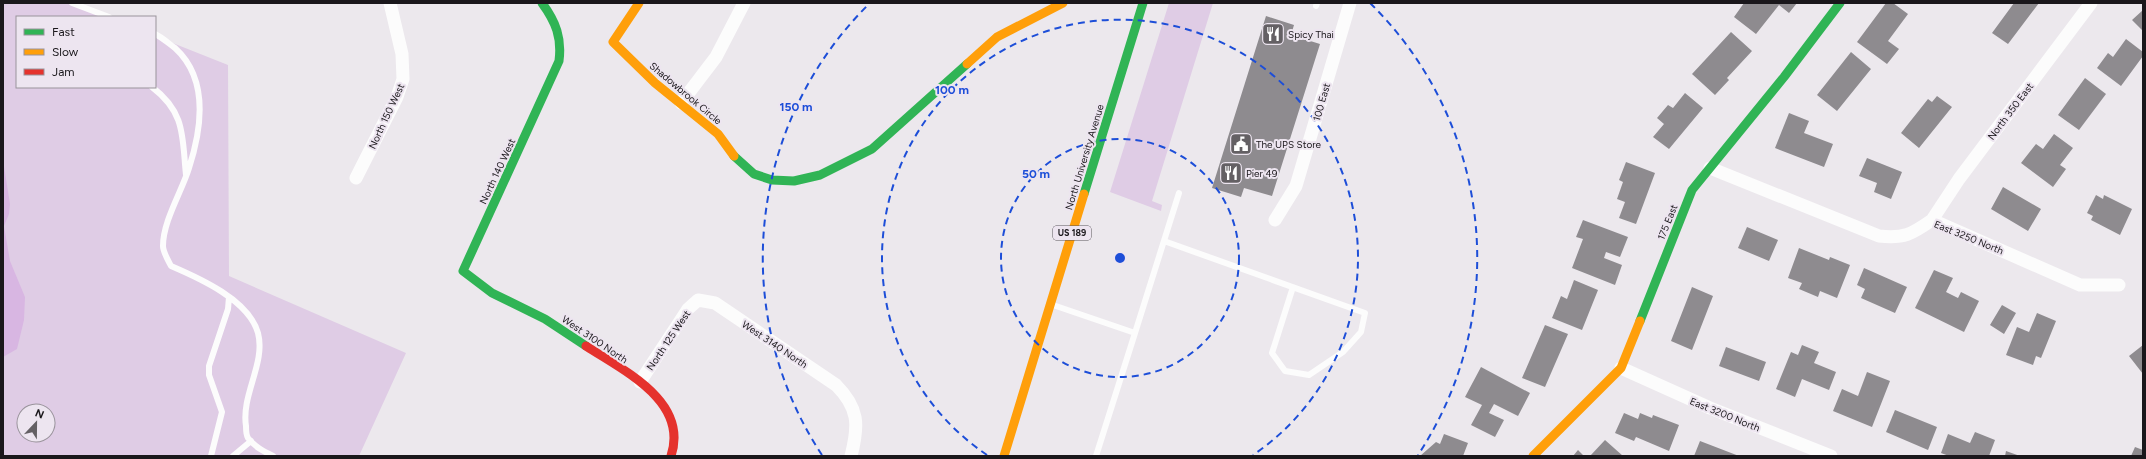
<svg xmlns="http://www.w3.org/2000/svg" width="2146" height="459" viewBox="0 0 2146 459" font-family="Figtree,sans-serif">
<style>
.green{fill:#dfcce5;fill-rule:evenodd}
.water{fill:#d8b6e2}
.building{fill:#8e8b8f}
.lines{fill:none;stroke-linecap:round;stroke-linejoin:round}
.lane{stroke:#fcfcfc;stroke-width:6}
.street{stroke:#fcfcfc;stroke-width:13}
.fast{stroke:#30b455;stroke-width:9}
.slow{stroke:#ff9f0a;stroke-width:9}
.jam{stroke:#e5322d;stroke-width:9}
.ring{fill:none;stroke:#1d4ed8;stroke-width:2;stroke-dasharray:7 5}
.labels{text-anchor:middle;stroke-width:4;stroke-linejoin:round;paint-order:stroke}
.shield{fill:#ede5f0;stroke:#59555b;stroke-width:1}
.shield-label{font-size:9px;font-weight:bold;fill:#1a171b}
.poi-label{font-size:10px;fill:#1a171b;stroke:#ede5f0;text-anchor:start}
.street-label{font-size:10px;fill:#1a171b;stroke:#ede5f0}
.centre{fill:#1d4ed8;stroke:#ede5f0;stroke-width:2}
.ring-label{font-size:12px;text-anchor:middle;font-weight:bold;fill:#1d4ed8;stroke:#ede5f0;stroke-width:4;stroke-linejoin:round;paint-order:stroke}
</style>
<rect width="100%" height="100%" fill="#ece8ed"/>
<!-- green -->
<path class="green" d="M3,3H69L105,17H17V87H155V36L228,65L229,276L406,353L359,456H3ZM24,411H48V435H24Z
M1169,3H1213L1152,201L1162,205L1161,211L1110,192Z"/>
<!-- water -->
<path class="water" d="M3,160L10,204L9,214L4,226L10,261L25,297L24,320L17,349L3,357Z"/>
<!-- building -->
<path class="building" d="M1744,3H1797L1789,13L1779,5L1756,34L1734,17Z
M1886,3H1893L1908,14L1888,41L1899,49L1887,64L1857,42Z
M2014,3H2039L2008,44L1992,33Z
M2143,10V31L2132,20Z
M1266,16L1294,25L1291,35L1320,44L1272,196L1244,188L1241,197L1212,188Z
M1731,32L1752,51L1727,78L1729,80L1715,95L1692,74Z
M2126,39L2143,52V56L2121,86L2097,68L2108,53L2113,57Z
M1851,52L1871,69L1837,111L1817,95Z
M2085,78L2106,94L2079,130L2058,115Z
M1685,93L1703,108L1669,149L1653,137L1664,124L1657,118L1668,105L1673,108Z
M1937,96L1952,107L1919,148L1901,133L1928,99L1932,102Z
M1789,113L1809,121L1804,133L1833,144L1824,167L1775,148Z
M2054,134L2073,148L2060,165L2066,169L2053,187L2021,163L2036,144L2043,149Z
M1867,158L1902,172L1891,199L1874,192L1877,183L1859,176Z
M1626,162L1655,173L1636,224L1619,218L1625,202L1617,199L1623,182L1619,180Z
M2003,187L2041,209L2028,231L1991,209Z
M2096,195L2103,199L2104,195L2132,209L2120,235L2091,220L2093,216L2087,213Z
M1583,220L1628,237L1620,257L1606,252L1604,258L1622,265L1615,285L1572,268L1583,239L1576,237Z
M1747,227L1778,240L1769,261L1738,248Z
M1799,248L1829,260L1830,257L1850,265L1837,298L1820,291L1818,297L1799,289L1802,283L1788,278Z
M1864,268L1907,287L1895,313L1861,298L1865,289L1857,285Z
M1934,270L1953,278L1946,292L1958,298L1961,292L1979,301L1964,332L1915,308Z
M1574,280L1598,290L1582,330L1552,318L1561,296L1567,299Z
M1692,287L1713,296L1692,350L1671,341Z
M2002,305L2016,313L2004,334L1990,325Z
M2037,313L2056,321L2041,358L2036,356L2033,365L2006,355L2017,327L2029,332Z
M1545,325L1568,334L1545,387L1522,378Z
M1802,345L1819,352L1814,363L1836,372L1829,390L1802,379L1795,397L1776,389L1791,352L1798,355Z
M2143,345V374L2129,356Z
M1726,347L1766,362L1759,381L1719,366Z
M1481,367L1530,393L1518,416L1494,404L1489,413L1504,420L1495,437L1471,425L1482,405L1465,397Z
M1867,372L1890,381L1872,427L1833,411L1842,389L1858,396Z
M1895,410L1937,427L1928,450L1886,432Z
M1624,413L1638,419L1640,413L1652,418L1653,415L1679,425L1669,451L1636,437L1634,441L1615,433Z
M1975,432L1995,440L1989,456H1949L1941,453L1948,434L1970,443Z
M1444,434L1468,443L1463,456H1420L1436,442L1440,444Z
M1605,440L1623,456H1590Z
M1700,441L1739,456H1694Z
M2135,447L2143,450V456H2131Z
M1578,450L1584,456H1573Z
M2006,451L2020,456H2005Z"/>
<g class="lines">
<!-- lane -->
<path class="lane" d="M72,3L109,17
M1316,6L1317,3
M155,34C163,38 168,43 175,48C209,79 202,128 189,168C182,191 163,221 163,246C163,252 168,260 171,266C199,278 249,300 258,333C266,363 241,395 246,426C246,430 246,435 248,438C255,447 263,451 273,456
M152,87C186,113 182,137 186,175
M1164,241L1365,313L1361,332L1343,352L1309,375L1285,371L1272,353L1293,287
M1053,305L1135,333L1096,456
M1135,333L1179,193
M211,456L222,412L209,375V366L228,309L229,297
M233,456L251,441"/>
<!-- street -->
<path class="street" d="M681,103L716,57L744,3
M1710,168L1879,236C1904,239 1912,234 1932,220L2080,285H2119
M356,178L397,97L403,79L402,54L390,3
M1275,220L1296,186L1350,3
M1932,220L1959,179L2091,3
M1621,368L1710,408L1831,456
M640,382L688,309L698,300L715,303L836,385C859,408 859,425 851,456"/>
<!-- fast -->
<path class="fast" d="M542,3C556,22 562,38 559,61L463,271L492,293L545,319L586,346
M734,156L754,174L772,180L794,181L820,175L872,149L967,64
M1084,194L1143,3
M1640,321L1692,190L1784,77L1840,3"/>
<!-- slow -->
<path class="slow" d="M639,3L613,42L655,83L718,134L734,156
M967,64L997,37L1063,3
M1004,456L1084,194
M1533,456L1621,368L1640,321"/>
<!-- jam -->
<path class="jam" d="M586,346C624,371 689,401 671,456"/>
</g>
<!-- distance rings -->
<g class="ring">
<circle cx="1120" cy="258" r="119"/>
<path d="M987 455A238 238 0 1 1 1253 455"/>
<path d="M822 455A357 357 0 0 1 870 3M1370 3A357 357 0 0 1 1418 455"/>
</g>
<!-- icons -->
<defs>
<g id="restaurant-square" transform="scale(1.15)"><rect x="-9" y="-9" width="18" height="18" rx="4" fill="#646064" stroke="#ede5f0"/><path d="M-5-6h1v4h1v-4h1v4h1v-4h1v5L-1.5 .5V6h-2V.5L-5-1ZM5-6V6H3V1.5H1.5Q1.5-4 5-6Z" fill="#fff"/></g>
<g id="civic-square" transform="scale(1.15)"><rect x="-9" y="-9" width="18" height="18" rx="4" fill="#646064" stroke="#ede5f0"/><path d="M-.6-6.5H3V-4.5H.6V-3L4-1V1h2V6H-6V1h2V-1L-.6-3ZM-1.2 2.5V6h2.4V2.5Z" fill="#fff"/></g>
</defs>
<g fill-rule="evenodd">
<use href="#restaurant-square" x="1273" y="34"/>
<use href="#civic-square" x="1241" y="144"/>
<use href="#restaurant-square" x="1231" y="173"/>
</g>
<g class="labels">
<!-- shield labels -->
<rect class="shield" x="1053" y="226" width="38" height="14" rx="3"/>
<g class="shield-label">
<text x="1072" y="236">US 189</text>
</g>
<!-- poi labels -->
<g class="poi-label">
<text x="1288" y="38">Spicy Thai</text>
<text x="1256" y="148">The UPS Store</text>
<text x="1246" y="177">Pier 49</text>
</g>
<!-- street labels -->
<g class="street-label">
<text transform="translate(686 93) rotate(40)" y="4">Shadowbrook Circle</text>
<text transform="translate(1321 102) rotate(-74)" y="4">100 East</text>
<text transform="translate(2010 111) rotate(-53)" y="4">North 350 East</text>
<text transform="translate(386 116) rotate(-65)" y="4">North 150 West</text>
<text transform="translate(1084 157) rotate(-73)" y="4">North University Avenue</text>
<text transform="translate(497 171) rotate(-65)" y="4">North 140 West</text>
<text transform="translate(1667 222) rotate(-68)" y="4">175 East</text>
<text transform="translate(1969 237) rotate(22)" y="4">East 3250 North</text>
<text transform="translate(595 339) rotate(34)" y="4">West 3100 North</text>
<text transform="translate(668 340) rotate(-56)" y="4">North 125 West</text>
<text transform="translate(775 344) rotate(34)" y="4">West 3140 North</text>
<text transform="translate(1725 414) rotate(22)" y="4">East 3200 North</text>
</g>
</g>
<circle cx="1120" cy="258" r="6" class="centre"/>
<g class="ring-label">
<text x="952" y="94">100 m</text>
<text x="796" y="111">150 m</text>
<text x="1036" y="178">50 m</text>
</g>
<!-- border -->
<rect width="2146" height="459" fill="none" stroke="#1a171b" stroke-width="8"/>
<!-- legend -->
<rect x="16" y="16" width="140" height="72" fill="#ede5f0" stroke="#99939b"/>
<rect x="24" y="29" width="20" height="6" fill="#30b455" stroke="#99939b"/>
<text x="52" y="36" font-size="12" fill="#1a171b">Fast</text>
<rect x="24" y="49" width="20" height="6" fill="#ff9f0a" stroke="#99939b"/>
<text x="52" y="56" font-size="12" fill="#1a171b">Slow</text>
<rect x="24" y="69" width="20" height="6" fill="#e5322d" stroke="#99939b"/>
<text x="52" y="76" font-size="12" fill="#1a171b">Jam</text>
<!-- north arrow -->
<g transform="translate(36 423) rotate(22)"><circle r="19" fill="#ede5f0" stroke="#99939b"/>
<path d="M0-3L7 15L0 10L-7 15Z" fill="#646064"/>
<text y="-6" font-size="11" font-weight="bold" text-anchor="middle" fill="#1a171b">N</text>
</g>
</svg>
